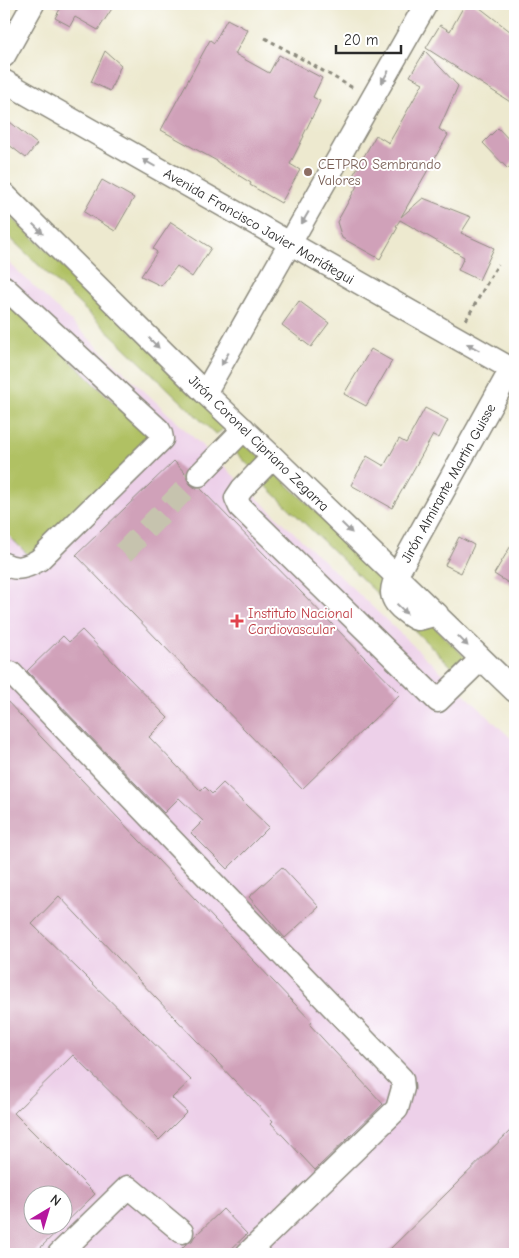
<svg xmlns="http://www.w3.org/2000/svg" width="519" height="1258" viewBox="0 0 519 1258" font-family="'Comic Neue',sans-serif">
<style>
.built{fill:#edd0e9;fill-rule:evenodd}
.green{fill:#b0c164;stroke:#6e7648}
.building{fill:#d0a1b9;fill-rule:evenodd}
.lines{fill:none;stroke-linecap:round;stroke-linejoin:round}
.minor-tunnel{stroke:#c6c3ae;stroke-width:22;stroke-dasharray:22 11;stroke-linecap:butt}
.minor-casing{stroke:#8c8a7d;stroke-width:25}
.path{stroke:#8c8a7d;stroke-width:3;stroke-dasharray:4 4;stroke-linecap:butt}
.minor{stroke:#fff;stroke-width:22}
.oneway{fill:#a0a0a0}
.education-dot{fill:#8d6e63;stroke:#fff;stroke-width:2}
.health-dot{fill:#e0444e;stroke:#fff;stroke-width:2}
.labels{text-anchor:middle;stroke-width:4;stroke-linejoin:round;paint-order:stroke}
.education-label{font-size:14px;fill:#785e54;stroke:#fff;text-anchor:start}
.street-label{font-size:14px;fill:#2b2b2b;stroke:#fff}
.health-label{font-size:14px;fill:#be3a42;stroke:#fff;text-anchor:start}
</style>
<rect width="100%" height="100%" fill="#fff"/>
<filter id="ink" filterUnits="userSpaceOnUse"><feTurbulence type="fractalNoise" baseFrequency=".02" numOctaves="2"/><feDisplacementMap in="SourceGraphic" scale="10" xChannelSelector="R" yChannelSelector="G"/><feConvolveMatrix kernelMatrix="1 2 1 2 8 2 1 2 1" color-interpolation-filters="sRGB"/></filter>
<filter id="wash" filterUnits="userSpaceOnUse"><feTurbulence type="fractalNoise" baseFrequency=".0096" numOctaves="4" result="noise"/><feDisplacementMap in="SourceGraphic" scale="20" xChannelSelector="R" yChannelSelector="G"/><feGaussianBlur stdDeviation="1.12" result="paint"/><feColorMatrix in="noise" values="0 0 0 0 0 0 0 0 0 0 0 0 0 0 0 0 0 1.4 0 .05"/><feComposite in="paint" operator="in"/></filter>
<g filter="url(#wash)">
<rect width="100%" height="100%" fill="#ede9cf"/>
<!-- built -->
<path class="built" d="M4,258L515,742V1254H4ZM32,1196H62V1226H32Z"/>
<!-- green -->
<path class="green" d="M4,210L223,419L225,427L221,431L216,434L212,431L4,232Z
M4,296L158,445L34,561L4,531Z
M239,441L262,458L251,468L234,450Z
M272,470L386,578L388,604L260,480Z
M405,621H428L468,660L459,671L454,669Z"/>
<g id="blocks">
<!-- building -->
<path class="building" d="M51,4H115L98,30L75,17L70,26L55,18L60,9Z
M465,4H475L515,35V105L426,48L440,25L450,31Z
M227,19L248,30L235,54L269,73L279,55L322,78L313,97L320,101L303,136H304L290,164L300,170L281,203L250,185L251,183L217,162V161L161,130L210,40L214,43Z
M105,51L121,65L110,91L91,82Z
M425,51L458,86L439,129L448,135L401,217L423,198L471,217L461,233L494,248L479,280L458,270L464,257L400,220L396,226L398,227L380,259L342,238L337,222L358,184L351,179L376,135L389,143L423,83L410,76Z
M10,122L37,144L26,158L4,141V136Z
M498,128L515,146V158L508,169L483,143Z
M102,180L134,198L115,231L84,212Z
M171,222L211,248L192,277L177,266L161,286L141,276L157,252L153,249Z
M299,301L329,323L311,347L282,325Z
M371,349L392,361L366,406L344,394Z
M425,408L448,420L439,438L433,435L392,508L351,485L367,456L384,466L399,439L406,443Z
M174,461L186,474L187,479L190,484L195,488H200L400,694L302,789L76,555Z
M459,537L474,545L461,573L445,565Z
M515,539V587L494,574Z
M82,630L168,718L149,737L201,791L205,787L212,794L223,783L269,827L227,869L191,833L203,821L179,798L164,813L27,671L63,636L69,642Z
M4,698L312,1022L310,1025L383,1104L315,1170L271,1123L273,1121L59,896L32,924L191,1080L172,1098L187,1112L159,1140L73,1055L14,1113L95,1194L34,1254H4ZM32,1196H62V1226H32Z
M282,867L319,907L285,938L249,897Z
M515,1126V1249L509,1254H385Z
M223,1209L247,1234L226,1254H176L186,1244L192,1241L194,1237Z"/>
</g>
</g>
<g filter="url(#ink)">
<use href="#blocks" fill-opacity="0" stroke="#8c8a7d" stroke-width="1"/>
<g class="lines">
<!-- minor-tunnel -->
<path class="minor-tunnel" d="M123,553L199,475"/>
<!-- minor casing -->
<g class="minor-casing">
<path id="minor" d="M4,56L33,4
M4,81L515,371
M4,194L205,393L273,457L515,691
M4,287L159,430L161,434L162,439L39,560C27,567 17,571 4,564
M205,393L426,4
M273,457L242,489L236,498L240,507L438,701L481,659
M199,475L244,429
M437,614C431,615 422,619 417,619C412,618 407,613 403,610C387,597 391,587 399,571L505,380L515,365
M11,673L402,1079L403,1088L397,1109L247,1254
M59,1254L128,1187L182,1232"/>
</g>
<!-- path -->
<path class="path" d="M265,38L353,88
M466,320L498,264"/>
<!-- minor -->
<use href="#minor" class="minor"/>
</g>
<!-- one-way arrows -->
<defs><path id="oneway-solid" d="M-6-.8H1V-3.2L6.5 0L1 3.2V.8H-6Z" transform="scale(1.25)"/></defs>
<g class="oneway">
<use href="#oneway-solid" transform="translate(385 77) rotate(120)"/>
<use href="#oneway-solid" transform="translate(149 163) rotate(-150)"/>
<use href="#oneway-solid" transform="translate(305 218) rotate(120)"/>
<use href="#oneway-solid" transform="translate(38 229) rotate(45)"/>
<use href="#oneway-solid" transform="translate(154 343) rotate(45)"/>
<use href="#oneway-solid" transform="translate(473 347) rotate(-151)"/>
<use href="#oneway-solid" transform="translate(225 359) rotate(120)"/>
<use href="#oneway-solid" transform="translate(347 528) rotate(44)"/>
<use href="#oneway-solid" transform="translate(402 609) rotate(44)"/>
<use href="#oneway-solid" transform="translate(463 641) rotate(46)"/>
</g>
</g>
<!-- markers -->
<circle class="education-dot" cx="308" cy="172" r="5"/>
<path class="health-dot" d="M234.5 613.5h5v5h5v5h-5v5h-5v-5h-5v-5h5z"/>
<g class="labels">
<!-- education labels -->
<g class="education-label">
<text x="318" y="169">CETPRO Sembrando<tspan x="318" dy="16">Valores</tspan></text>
</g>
<!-- street labels -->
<g class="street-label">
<text transform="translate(259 226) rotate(30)" y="5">Avenida Francisco Javier Mariátegui</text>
<text transform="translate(259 443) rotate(44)" y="5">Jirón Coronel Cipriano Zegarra</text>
<text transform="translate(448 483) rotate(-61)" y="5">Jirón Almirante Martin Guisse</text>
</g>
<!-- health labels -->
<g class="health-label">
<text x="248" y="618">Instituto Nacional<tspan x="248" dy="16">Cardiovascular</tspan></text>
</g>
</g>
<!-- margin -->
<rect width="519" height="1258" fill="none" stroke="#fff" stroke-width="20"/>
<!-- north arrow -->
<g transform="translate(48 1210) rotate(38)"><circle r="24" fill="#ffffff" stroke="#aaaaaa"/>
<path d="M0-4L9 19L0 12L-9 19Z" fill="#b5179e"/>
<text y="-8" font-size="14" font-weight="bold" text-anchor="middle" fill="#2b2b2b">N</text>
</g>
<!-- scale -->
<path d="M336 45v8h65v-8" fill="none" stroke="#2b2b2b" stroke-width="2.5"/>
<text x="344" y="45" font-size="15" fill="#2b2b2b" stroke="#ffffff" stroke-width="4" paint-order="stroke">20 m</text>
</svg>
